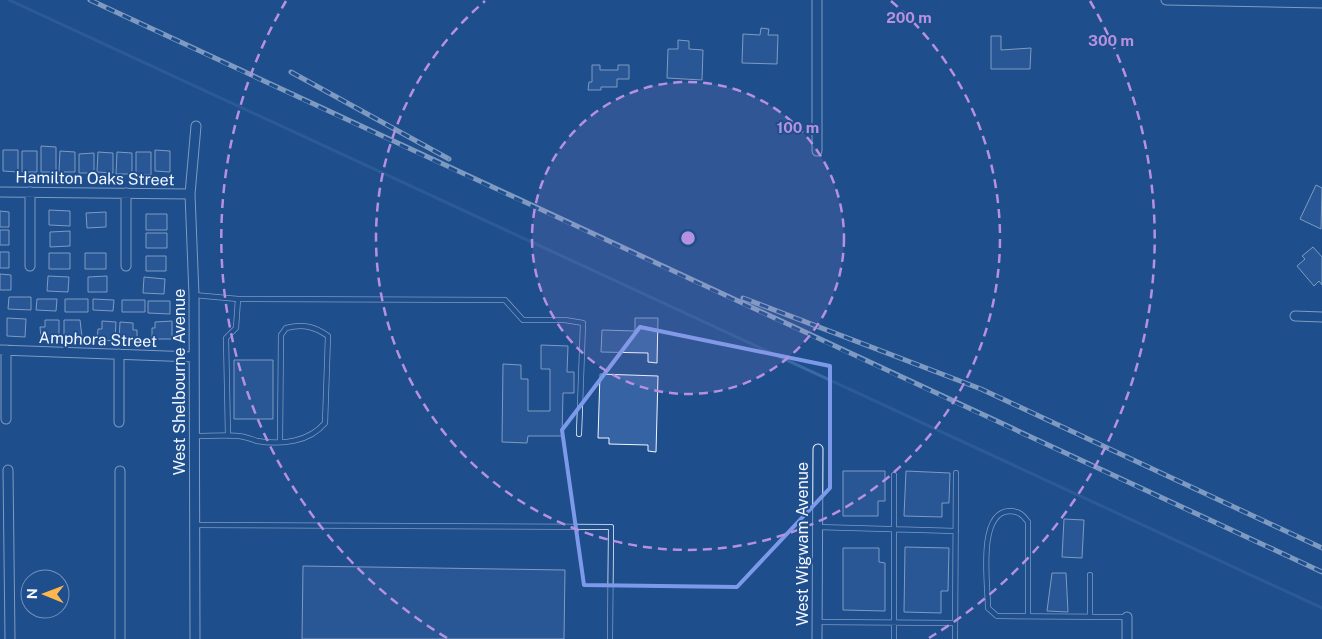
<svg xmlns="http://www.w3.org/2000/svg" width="1322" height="639" viewBox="0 0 1322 639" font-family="'Public Sans',sans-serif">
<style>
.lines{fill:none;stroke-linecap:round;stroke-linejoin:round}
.stream{stroke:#3b69a3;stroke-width:3}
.building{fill:#3563a3;stroke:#f2f6ff}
.lane-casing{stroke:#f2f6ff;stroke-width:6}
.street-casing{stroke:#f2f6ff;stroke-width:11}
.lane{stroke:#1f4e8c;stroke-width:4.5}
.street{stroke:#1f4e8c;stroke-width:9}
.rail-casing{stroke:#f2f6ff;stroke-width:5}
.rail{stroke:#1f4e8c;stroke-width:3;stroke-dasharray:9;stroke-linecap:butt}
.marked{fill:none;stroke:#7d9aea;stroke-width:4;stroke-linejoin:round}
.ring{fill:none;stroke:#b691df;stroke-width:2.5;stroke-dasharray:9 6}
.labels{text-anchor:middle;stroke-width:4;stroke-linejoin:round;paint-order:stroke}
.street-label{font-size:16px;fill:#f2f6ff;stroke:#1f4e8c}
.centre{fill:#b691df;stroke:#1f4e8c;stroke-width:2.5}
.ring-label{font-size:15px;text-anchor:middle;font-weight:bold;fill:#b691df;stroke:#1f4e8c;stroke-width:4;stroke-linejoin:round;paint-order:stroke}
</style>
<rect width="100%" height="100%" fill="#1f4e8c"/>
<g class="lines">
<!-- stream -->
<path class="stream" d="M9,0L1322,608"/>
</g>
<!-- building -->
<path class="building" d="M761,28L769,29L768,35H778L777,64L742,63L743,34L760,35Z
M991,36H1001V50L1031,48L1030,69H991Z
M678,40L689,41V49L703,50L702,80L667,78L668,49H678Z
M592,65H600V70H618V65H629V79H617V87H601V90H588L589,82H592Z
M41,146L56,147V172H41Z
M3,150H18V172L3,171Z
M155,150L170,151V172L155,171Z
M22,151H37V172H22Z
M60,151L75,152V172H59Z
M98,152L113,153V173L97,172Z
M117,152L132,153V174H116Z
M136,152H151V175H136Z
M94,153V173H79V154Z
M1316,185L1322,188L1321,229L1300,219Z
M49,210L70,211V226L49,225Z
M0,211L9,212V227H0Z
M106,212V227L87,228L86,213Z
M146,214H167V230H146Z
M0,230H9V245H0Z
M70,231V246L50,247V232Z
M146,233H167V248H146Z
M1313,247L1322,257V285L1319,281L1314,286L1297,266L1305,259L1302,256Z
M0,252H9V268H0Z
M49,253H70V269H49Z
M85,253H106V269H85Z
M146,256H166V271H146Z
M0,274L11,275V290H0Z
M48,276L69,277L68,292L47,291Z
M107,276V292H88V277Z
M144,277L165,279L164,294L143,293Z
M9,297H31V310L8,309Z
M37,299H57L56,311L36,310Z
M65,299H88V312H65Z
M93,299L114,300L113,311L93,310Z
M122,300H145V312H122Z
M148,301H170V314L148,313Z
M7,318L26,319L25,337L7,336Z
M635,318H658L657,363L648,362V353L601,352L602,330L635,331Z
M45,320H59V338H41L40,327H45Z
M64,320H80L82,337L64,338Z
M102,321L116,322L115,341L97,340L98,329H102Z
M172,321V339H152V328H155V322Z
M120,322L133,323V330H137V341H119Z
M541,345L568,346L567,372H574V393H563L562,436H528L527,443L502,442L503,364L521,365V379H528V411H550V369H541Z
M234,360H273V419H234Z
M600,374L658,376L656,452L648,451V445L609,444V438H598Z
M843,471H885V501H878V516H843Z
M906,471L950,473L949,503H942V517L904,516Z
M1064,519L1084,520L1082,558L1062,557Z
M905,547L949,548L948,591H941V613L904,612Z
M843,548H879V562L885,563V611L843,610Z
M303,566L565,570L564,639H302Z
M1052,573H1066L1068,612L1047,611Z"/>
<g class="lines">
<!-- lane casing -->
<g class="lane-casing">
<path id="lane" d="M194,295L238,299L236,328L226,338L228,436
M238,299L505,300L523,320H565L583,323L579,434
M195,436C209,436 224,435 238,436C244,436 251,439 257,441C282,445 309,442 325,423L328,336C314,326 303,324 286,328L281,335L280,441
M195,525L611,527L610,639
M817,527L956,531
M1090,575V617
M1028,616V522C1023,515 1019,511 1009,511C977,513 988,585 988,608L997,616L1127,617
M817,622L955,623
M894,639V475
M955,639L956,473"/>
</g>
<!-- street casing -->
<g class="street-casing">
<path id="street" d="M1166,0L1322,3
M817,151V0
M0,192L190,194
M126,193V266
M30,266V192
M1295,316L1322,317
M0,350L194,357
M6,350V419
M119,354V422
M8,470L10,639
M120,471V639
M1127,617V639
M195,639L194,295L190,194L196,126
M817,639L818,449"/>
</g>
<!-- lane -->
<use href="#lane" class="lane"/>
<!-- street -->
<use href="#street" class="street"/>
<!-- rail casing -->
<g class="rail-casing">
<path id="rail" d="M90,0C500,192 911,382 1322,572
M291,72L449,159
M743,298L981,389L1322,548"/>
</g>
<!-- rail -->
<use href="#rail" class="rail"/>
</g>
<!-- marked area -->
<path d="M0 0H1322V639H0ZM640,327L830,366V488L737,587L584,585L562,430Z" fill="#1f4e8c" fill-opacity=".55" fill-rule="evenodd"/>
<path class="marked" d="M640,327L830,366V488L737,587L584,585L562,430Z"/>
<!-- distance rings -->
<circle cx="688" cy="238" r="156" fill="#b691df" fill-opacity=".12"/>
<g class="ring">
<circle cx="688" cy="238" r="156"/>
<path d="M891 1A312 312 0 1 1 485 1"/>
<path d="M447 638A467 467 0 0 1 286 1M1090 1A467 467 0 0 1 929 638"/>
</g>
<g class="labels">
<!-- street labels -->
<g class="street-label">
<text transform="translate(95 178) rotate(1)" y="6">Hamilton Oaks Street</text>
<text transform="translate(98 339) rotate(2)" y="6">Amphora Street</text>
<text transform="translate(179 382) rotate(-90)" y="6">West Shelbourne Avenue</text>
<text transform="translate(802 544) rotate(-90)" y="6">West Wigwam Avenue</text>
</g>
</g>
<circle cx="688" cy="238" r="8" class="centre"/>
<g class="ring-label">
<text x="909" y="23">200 m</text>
<text x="1111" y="46">300 m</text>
<text x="798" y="133">100 m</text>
</g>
<!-- north arrow -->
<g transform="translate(45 594) rotate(271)"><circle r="24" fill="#1f4e8c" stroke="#7391ba"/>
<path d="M0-4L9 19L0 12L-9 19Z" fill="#ffb74d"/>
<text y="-8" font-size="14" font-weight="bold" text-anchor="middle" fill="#f2f6ff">N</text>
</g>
</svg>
